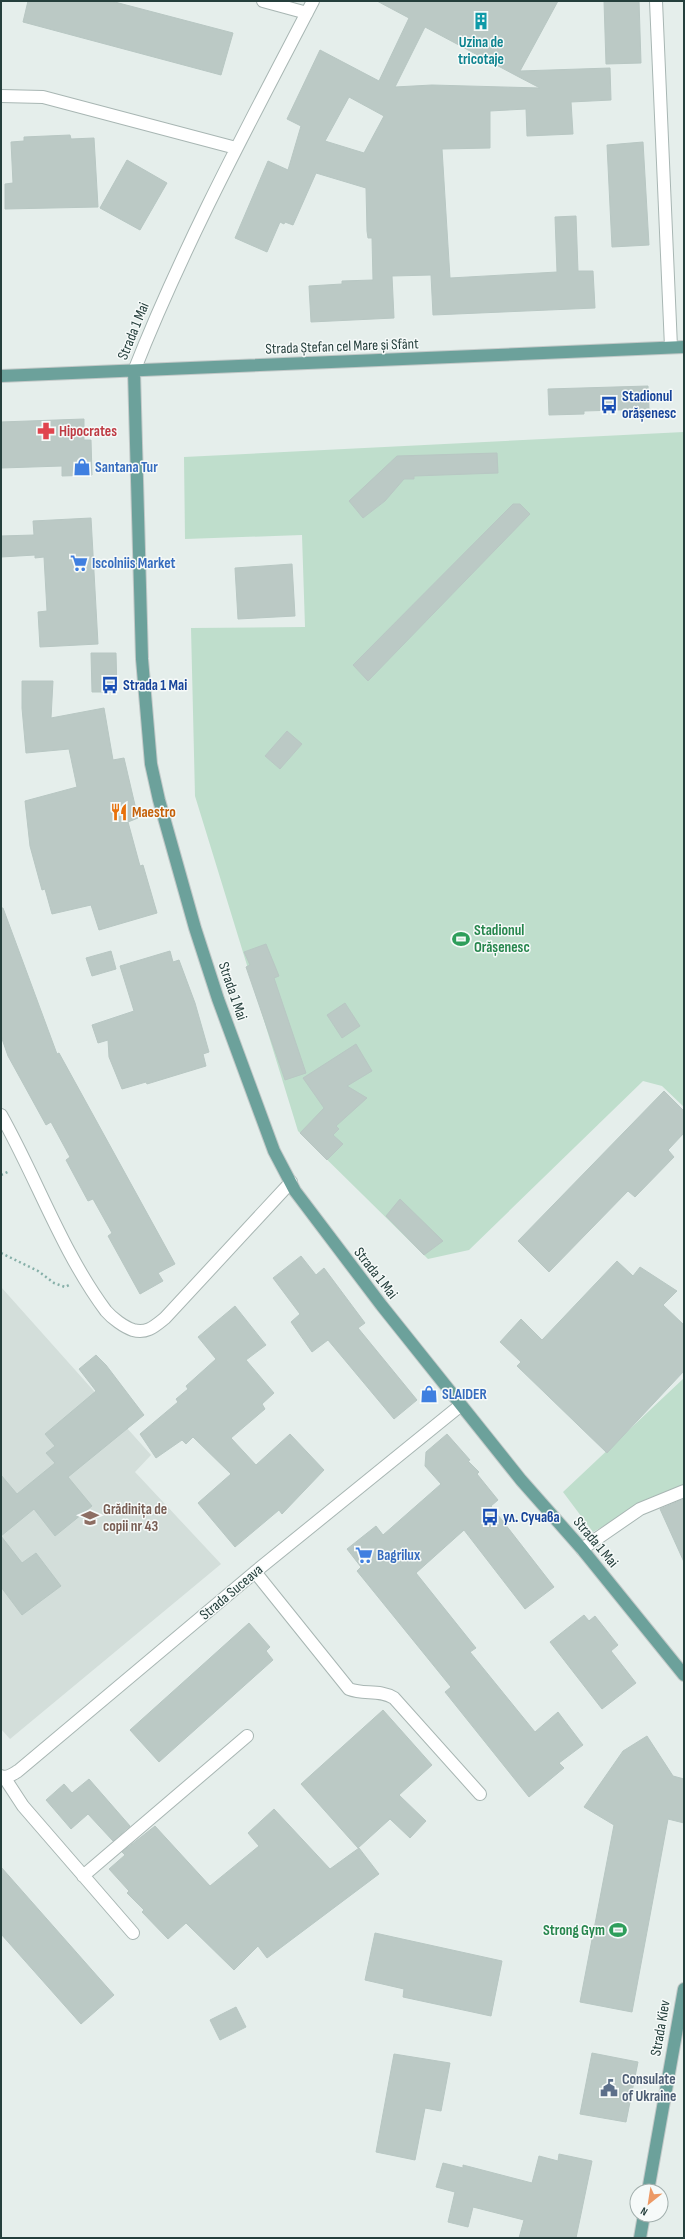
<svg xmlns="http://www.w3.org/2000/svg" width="685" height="2239" viewBox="0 0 685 2239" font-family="'Sofia Sans Condensed',sans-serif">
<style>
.built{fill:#d3deda}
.green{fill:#bfdecc}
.building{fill:#bbc9c5;stroke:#b8c7c3;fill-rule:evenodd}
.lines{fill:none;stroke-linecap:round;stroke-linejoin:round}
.minor-casing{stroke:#a8b6b3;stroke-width:14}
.major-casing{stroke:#c2c9c8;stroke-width:14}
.path{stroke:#87b0a9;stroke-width:2.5;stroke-dasharray:2 3;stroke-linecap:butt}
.minor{stroke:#fff;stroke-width:12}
.major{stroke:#6ca19b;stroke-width:12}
.labels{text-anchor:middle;stroke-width:3;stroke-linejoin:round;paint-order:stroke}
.culture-label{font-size:15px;font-weight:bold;fill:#0d838f;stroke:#f6faf9}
.street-label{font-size:15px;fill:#253f3c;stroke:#f6faf9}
.transit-label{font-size:15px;font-weight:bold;fill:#164399;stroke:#f6faf9;text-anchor:start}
.health-label{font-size:15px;font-weight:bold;fill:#be3a42;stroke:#f6faf9;text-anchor:start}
.shop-label{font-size:15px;font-weight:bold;fill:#366cbe;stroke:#f6faf9;text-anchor:start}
.food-label{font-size:15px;font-weight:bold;fill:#c56008;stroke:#f6faf9;text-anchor:start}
.leisure-label{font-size:15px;font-weight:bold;fill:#27864d;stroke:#f6faf9;text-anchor:start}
.education-label{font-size:15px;font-weight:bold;fill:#785e54;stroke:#f6faf9;text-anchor:start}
.service-label{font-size:15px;font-weight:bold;fill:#4e5e75;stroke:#f6faf9;text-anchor:start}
</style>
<rect width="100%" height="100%" fill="#e5eeeb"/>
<!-- built -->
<path class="built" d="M1,1287L151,1455L135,1472L221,1564L10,1739L1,1729Z"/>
<!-- green -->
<path class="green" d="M684,432V1107L662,1086L643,1081L469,1250L428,1259L298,1131L195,796L191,628L305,627L302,535L185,539L184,457Z
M684,1378V1485L658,1496L593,1532L563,1492Z"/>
<!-- building -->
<path class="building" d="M28,1H111L233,33L221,75L23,22Z
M377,1H558L520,71L610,68L611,100L571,102L573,134L527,136L526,109L490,111V148L442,149L450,278L557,272L555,217L576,216L578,271H593L595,308L433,315L431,275L392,276L394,318L311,322L309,286L342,284V281L373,280L372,238H368L367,231L366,188L316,173L293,225L285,222L284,224L280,222L267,252L235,238L268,161L288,170L301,126L287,119L320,50L379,81L409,18ZM425,27L517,76L540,88L432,85L395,87ZM349,97L384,116L364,153L325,141Z
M604,1H639L641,63L606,64Z
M70,135L71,139L94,138L98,207L5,209V184L13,183L11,142L24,141V137Z
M643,142L649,245L612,247L607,145Z
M127,160L167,183L140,230L100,208Z
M648,386L649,409L584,411V414L549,415L548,389Z
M84,419V440H91L92,475L62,476V466L1,468V422Z
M497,453L498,473L414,476V479H404L385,501L363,518L349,501L397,456Z
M513,504H520L530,514L368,681L353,665Z
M91,518L98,644L40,647L38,612L47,611L44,557L35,558V555L1,557V536L34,535L33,521Z
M292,564L295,616L238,619L235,568Z
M91,653H116L117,692H92Z
M22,681H53L51,718L104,708L113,760L124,758L138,818L128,822L140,866L143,865L157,913L99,930L91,905L52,914L45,889L42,890L30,846L25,801L77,787L69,749L26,753L22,708Z
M287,731L302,744L280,769L265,756Z
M1,908H3L57,1054L59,1053L175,1264L158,1273L163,1281L140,1294L108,1236L112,1233L93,1199L88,1201L66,1160L70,1157L51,1122L46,1125L8,1056L1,1036Z
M266,944L279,976L274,978L306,1073L285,1080L246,967L250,965L244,952Z
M111,951L116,969L92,976L86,958Z
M170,951L173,962L179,960L195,1003L209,1052L203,1054L206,1066L147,1084L146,1082L122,1089L109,1057L108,1040L98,1043L92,1025L134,1011L120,966Z
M345,1003L360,1026L342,1038L327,1015Z
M356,1044L372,1071L347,1086L367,1098L336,1126L339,1129L333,1135L343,1144L327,1160L300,1133L324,1108L303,1078Z
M664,1091L684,1111V1133L668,1150L674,1157L635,1197L628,1191L549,1272L518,1241Z
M400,1199L443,1241L424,1255L386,1216Z
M301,1256L316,1275L324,1268L365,1323L358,1328L417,1400L394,1419L328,1340L312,1352L291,1322L300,1314L273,1278Z
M617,1261L633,1276L640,1267L677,1291L663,1305L684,1325V1371L607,1453L517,1366L521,1362L500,1342L521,1319L542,1340Z
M235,1306L266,1345L246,1360L274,1393L262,1404L265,1409L231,1438L256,1465L290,1434L324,1470L282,1514L279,1510L235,1547L198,1503L231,1474L193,1437L186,1444L182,1440L156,1458L140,1434L178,1402L176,1399L188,1389L186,1386L216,1359L198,1337Z
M96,1355L106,1365L144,1415L68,1477L92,1506L55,1536L34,1509L1,1536L22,1563L36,1553L61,1586L22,1615L1,1587V1475L17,1494L55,1463L46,1453L55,1446L45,1434L96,1391L79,1369Z
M447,1434L470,1460L468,1461L479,1472L477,1474L498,1500L491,1506L554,1587L525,1609L464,1530L416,1573L476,1648L470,1652L535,1732L558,1712L583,1745L559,1763L564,1768L529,1797L445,1692L451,1687L357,1571L361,1567L347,1549L376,1526L383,1535L441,1484L425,1466L426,1452Z
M684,1499V1562L660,1509Z
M584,1615L589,1621L595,1616L618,1645L611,1651L636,1683L602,1709L550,1642Z
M249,1623L270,1647L266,1651L273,1660L159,1762L130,1730Z
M383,1710L432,1765L399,1795L426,1821L410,1838L390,1819L358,1848L301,1784Z
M647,1736L673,1776L684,1779V1823L668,1819L632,2012L580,2002L614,1825L584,1807L623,1751Z
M89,1779L130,1826L113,1841L88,1814L71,1829L46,1800L64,1784L72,1793Z
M274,1809L330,1869L359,1848L379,1874L267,1958L258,1946L234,1970L186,1923L168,1939L142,1912L144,1910L127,1893L129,1891L109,1869L125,1855L122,1852L155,1826L210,1886L259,1846L248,1833Z
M1,1867L114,1995L81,2024L1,1934Z
M375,1933L502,1961L491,2016L403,1997L404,1989L365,1980Z
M236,2007L246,2027L220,2040L210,2020Z
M592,2053L638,2062L626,2122L580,2114Z
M394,2054L450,2063L441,2111L425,2108L415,2160L376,2152Z
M559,2154L592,2161L576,2238H519L524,2220L473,2207L468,2227L448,2222L455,2192L436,2187L443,2163L463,2168V2165L532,2183L539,2156L558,2161Z"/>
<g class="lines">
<!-- minor casing -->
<g class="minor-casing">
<path id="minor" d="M263,1L307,13
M656,1L671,347
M1,96L43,97L236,148
M134,371C184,244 250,122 313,1
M1,1115C37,1179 62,1252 106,1311C112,1318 124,1327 133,1330C147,1334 155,1326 165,1318L291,1182
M582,1549L640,1509L684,1491
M255,1572L349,1689C364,1695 379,1689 394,1698L480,1794
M1,1776C7,1779 13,1774 18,1771L255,1572L461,1405
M4,1777L23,1806L133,1933
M83,1876L247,1736"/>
</g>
<!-- major casing -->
<g class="major-casing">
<path id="major" d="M134,371L142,659L151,764L159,800L195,928L218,999L274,1151L295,1191L382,1306L521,1480L582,1549L684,1675
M1,376L684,347
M648,2191L684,1989
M640,2238L644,2215"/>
</g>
<!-- path -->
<path class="path" d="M1,1175L10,1171
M1,1253L38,1271L54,1283L65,1287L69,1285"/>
<!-- minor -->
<use href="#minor" class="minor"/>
<!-- major -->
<use href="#major" class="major"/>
</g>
<!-- icons -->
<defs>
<g id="building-bare" transform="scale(1.38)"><path d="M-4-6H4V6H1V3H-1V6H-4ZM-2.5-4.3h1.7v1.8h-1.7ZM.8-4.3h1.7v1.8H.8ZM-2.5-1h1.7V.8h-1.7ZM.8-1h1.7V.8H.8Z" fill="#0f9aa8" stroke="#f6faf9" stroke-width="2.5" paint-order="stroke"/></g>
<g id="bus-bare" transform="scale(1.38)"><path d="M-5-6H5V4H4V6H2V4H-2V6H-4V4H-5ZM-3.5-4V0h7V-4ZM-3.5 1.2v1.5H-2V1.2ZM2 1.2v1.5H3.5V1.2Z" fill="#1a4fb4" stroke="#f6faf9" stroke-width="2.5" paint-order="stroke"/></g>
<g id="pharmacy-bare" transform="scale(1.38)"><path d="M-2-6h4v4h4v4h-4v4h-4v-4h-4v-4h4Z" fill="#e0444e" stroke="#f6faf9" stroke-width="2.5" paint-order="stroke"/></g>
<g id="shop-bare" transform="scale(1.38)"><path d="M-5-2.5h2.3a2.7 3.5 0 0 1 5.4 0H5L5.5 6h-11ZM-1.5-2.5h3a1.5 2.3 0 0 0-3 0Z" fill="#3f7fe0" stroke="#f6faf9" stroke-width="2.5" paint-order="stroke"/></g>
<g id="supermarket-bare" transform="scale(1.38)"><path d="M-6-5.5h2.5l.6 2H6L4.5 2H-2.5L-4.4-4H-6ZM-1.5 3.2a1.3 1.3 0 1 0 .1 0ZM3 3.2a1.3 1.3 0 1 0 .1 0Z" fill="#3f7fe0" stroke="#f6faf9" stroke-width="2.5" paint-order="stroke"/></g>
<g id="restaurant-bare" transform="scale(1.38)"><path d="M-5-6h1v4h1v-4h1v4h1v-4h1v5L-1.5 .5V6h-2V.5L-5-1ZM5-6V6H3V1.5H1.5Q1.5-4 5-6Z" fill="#e8710a" stroke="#f6faf9" stroke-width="2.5" paint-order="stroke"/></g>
<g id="stadium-bare" transform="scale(1.38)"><path d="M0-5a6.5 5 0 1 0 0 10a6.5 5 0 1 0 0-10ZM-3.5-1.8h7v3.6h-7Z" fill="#2e9e5b" stroke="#f6faf9" stroke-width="2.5" paint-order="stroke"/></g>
<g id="school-bare" transform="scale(1.38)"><path d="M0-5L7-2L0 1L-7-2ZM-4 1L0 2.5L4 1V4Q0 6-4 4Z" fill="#8d6e63" stroke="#f6faf9" stroke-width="2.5" paint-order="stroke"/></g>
<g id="civic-bare" transform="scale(1.38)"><path d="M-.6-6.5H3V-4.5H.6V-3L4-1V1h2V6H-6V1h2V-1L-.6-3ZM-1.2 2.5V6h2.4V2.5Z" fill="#5c6f8a" stroke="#f6faf9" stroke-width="2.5" paint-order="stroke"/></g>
</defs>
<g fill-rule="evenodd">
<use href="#building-bare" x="481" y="21"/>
<use href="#bus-bare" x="609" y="405"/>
<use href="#pharmacy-bare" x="46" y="431"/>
<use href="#shop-bare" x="82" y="467"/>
<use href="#supermarket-bare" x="79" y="563"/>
<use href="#bus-bare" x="110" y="685"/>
<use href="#restaurant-bare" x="119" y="812"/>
<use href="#stadium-bare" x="461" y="939"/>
<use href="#shop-bare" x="429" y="1394"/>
<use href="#bus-bare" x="490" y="1517"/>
<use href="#school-bare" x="90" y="1518"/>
<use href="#supermarket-bare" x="364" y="1555"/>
<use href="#stadium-bare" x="618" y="1930"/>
<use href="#civic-bare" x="609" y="2088"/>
</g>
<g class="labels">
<!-- culture labels -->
<g class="culture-label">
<text x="481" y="47">Uzina de<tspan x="481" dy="17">tricotaje</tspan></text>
</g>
<!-- street labels -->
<g class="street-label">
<text transform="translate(133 331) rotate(-68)" y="5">Strada 1 Mai</text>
<text transform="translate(342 346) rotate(-2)" y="5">Strada Ștefan cel Mare și Sfânt</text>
<text transform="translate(233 991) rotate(71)" y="5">Strada 1 Mai</text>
<text transform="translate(376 1273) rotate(52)" y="5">Strada 1 Mai</text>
<text transform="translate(596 1542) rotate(50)" y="5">Strada 1 Mai</text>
<text transform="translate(231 1592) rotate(-40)" y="5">Strada Suceava</text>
<text transform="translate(660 2028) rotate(-80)" y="5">Strada Kiev</text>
</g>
<!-- transit labels -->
<g class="transit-label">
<text x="622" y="401">Stadionul<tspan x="622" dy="17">orășenesc</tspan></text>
<text x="123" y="690">Strada 1 Mai</text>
<text x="503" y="1522">ул. Сучава</text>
</g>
<!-- health labels -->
<g class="health-label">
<text x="59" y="436">Hipocrates</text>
</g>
<!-- shop labels -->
<g class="shop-label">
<text x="95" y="472">Santana Tur</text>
<text x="92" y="568">Iscolniis Market</text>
<text x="442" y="1399">SLAIDER</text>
<text x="377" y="1560">Bagrilux</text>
</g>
<!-- food labels -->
<g class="food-label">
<text x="132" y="817">Maestro</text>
</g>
<!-- leisure labels -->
<g class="leisure-label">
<text x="474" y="935">Stadionul<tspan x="474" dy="17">Orășenesc</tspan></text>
<text x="605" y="1935" text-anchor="end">Strong Gym</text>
</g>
<!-- education labels -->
<g class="education-label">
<text x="103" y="1514">Grădinița de<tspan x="103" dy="17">copii nr 43</tspan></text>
</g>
<!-- service labels -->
<g class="service-label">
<text x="622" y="2084">Consulate<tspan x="622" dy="17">of Ukraine</tspan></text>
</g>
</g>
<!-- border -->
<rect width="685" height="2239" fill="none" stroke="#253f3c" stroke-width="4"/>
<!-- north arrow -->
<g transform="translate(649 2203) rotate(210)"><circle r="19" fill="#f6faf9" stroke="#a2afad"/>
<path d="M0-3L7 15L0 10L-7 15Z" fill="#ec9965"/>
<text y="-6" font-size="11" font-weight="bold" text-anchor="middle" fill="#253f3c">N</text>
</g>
</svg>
